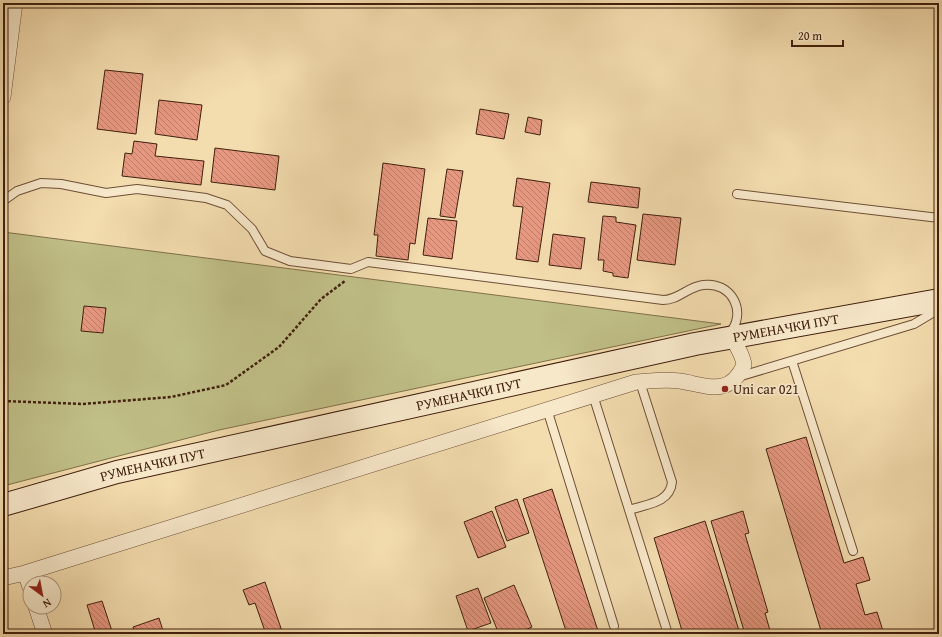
<svg xmlns="http://www.w3.org/2000/svg" width="942" height="637" viewBox="0 0 942 637" font-family="'Gentium Book Plus',serif">
<style>
.green{fill:#c0bf87;stroke:#81704a}
.building{fill:url(#building-back-hatch);stroke:#42200e}
.lines{fill:none;stroke-linecap:round;stroke-linejoin:round}
.lane-casing{stroke:#6e4f36;stroke-width:10}
.street-casing{stroke:#6e4f36;stroke-width:16}
.secondary-casing{stroke:#42200e;stroke-width:24}
.path{stroke:#42200e;stroke-width:2.5;stroke-dasharray:3 2;stroke-linecap:butt}
.lane{stroke:#f7e8ca;stroke-width:8}
.street{stroke:#f7e8ca;stroke-width:15}
.secondary{stroke:#f7e8ca;stroke-width:22}
.poi-dot{fill:#8f2418;stroke:#f7e8ca;stroke-width:1.5}
.labels{text-anchor:middle;stroke-width:3.5;stroke-linejoin:round;paint-order:stroke}
.street-label{font-size:14px;fill:#42200e;stroke:#f7e8ca}
.poi-label{font-size:14px;fill:#42200e;stroke:#f7e8ca;text-anchor:start}
</style>
<defs>
<pattern id="building-back-hatch" width="6" height="6" patternUnits="userSpaceOnUse"><rect width="6" height="6" fill="#e79881"/><path d="M-1 5l2 2M0 0l6 6M5-1l2 2" fill="none" stroke="#bd7c68"/></pattern>
</defs>
<rect width="100%" height="100%" fill="#f3dcae"/>
<filter id="stains"><feTurbulence type="fractalNoise" baseFrequency=".005" numOctaves="4"/><feColorMatrix values="0 0 0 0 .2 0 0 0 0 .09 0 0 0 0 .02 0 0 0 .5 -.17"/></filter>
<radialGradient id="worn" r=".72"><stop offset=".6" stop-color="#630" stop-opacity="0"/><stop offset="1" stop-color="#630" stop-opacity=".3"/></radialGradient>
<!-- green -->
<path class="green" d="M3,232L721,324L219,430L3,486Z"/>
<!-- building -->
<path class="building" d="M105,70L143,74L136,134L97,129Z
M159,100L202,105L197,140L155,134Z
M480,109L509,114L504,139L476,134Z
M528,117L542,120L540,135L525,132Z
M134,141L157,144L155,156L204,161L201,185L122,176L125,153L132,154Z
M215,148L279,156L275,190L211,182Z
M383,163L425,169L415,244L410,243L408,260L376,256L378,235H374Z
M447,169L463,171L455,218L440,216Z
M517,178L550,183L538,262L516,259L523,207L513,206Z
M591,182L640,188L638,208L588,202Z
M643,214L681,218L675,265L637,260Z
M603,216L616,217V222L636,225L628,278L613,276V273L603,271L604,260H598Z
M428,218L457,221L452,259L423,255Z
M553,234L585,238L581,269L549,265Z
M84,306L106,308L103,333L81,331Z
M806,437L844,563L863,557L870,580L856,584L865,615L877,612L884,634H822L766,449Z
M552,489L599,634H567L523,499Z
M517,499L529,533L507,541L495,507Z
M492,511L506,547L478,558L464,522Z
M743,511L749,533L745,534L768,612L765,613L771,634H745L711,521Z
M705,521L740,634H683L654,538Z
M265,582L283,634H266L255,603L249,605L243,590Z
M514,585L532,627L516,634H499L484,598Z
M478,588L491,623L468,631L456,596Z
M102,601L113,634H96L87,605Z
M159,618L164,634H135L133,627Z"/>
<g class="lines">
<!-- lane casing -->
<g class="lane-casing">
<path id="lane" d="M737,194L939,218
M3,201L17,191L41,183L61,184L106,193L137,189L206,198L227,205L252,229L265,251L290,261L351,269L368,262L663,300C679,300 687,287 703,285C732,281 748,313 729,334
M792,361L853,551
M738,377L914,324L939,309
M593,395L668,634
M547,409L614,626
M629,510C647,504 670,503 672,482L640,382"/>
</g>
<!-- street casing -->
<g class="street-casing">
<path id="street" d="M3,97L15,3
M25,573L30,587
M3,578L25,573L636,382C651,381 665,379 680,381C706,385 729,398 744,365C743,354 736,347 733,337
M36,607L45,634"/>
</g>
<!-- secondary casing -->
<g class="secondary-casing">
<g id="secondary">
<path id="s1" d="M3,505L117,472L695,344L939,300"/>
</g>
</g>
<!-- path -->
<path class="path" d="M3,401L83,404L171,397L226,385L279,347L321,299L345,281"/>
<!-- lane -->
<use href="#lane" class="lane"/>
<!-- street -->
<use href="#street" class="street"/>
<!-- secondary -->
<use href="#secondary" class="secondary"/>
</g>
<!-- markers -->
<circle class="poi-dot" cx="725" cy="389" r="4"/>
<g class="labels">
<!-- street labels -->
<g class="street-label">
<text dy="5" stroke="none"><textPath href="#s1" startOffset="803">РУМЕНАЧКИ ПУТ</textPath></text>
<text dy="5" stroke="none"><textPath href="#s1" startOffset="479">РУМЕНАЧКИ ПУТ</textPath></text>
<text dy="5" stroke="none"><textPath href="#s1" startOffset="155">РУМЕНАЧКИ ПУТ</textPath></text>
</g>
<!-- poi labels -->
<g class="poi-label">
<text x="733" y="394">Uni car 021</text>
</g>
</g>
<!-- margin -->
<rect width="942" height="637" fill="none" stroke="#f3dcae" stroke-width="16"/>
<rect x="4" y="4" width="934" height="629" fill="none" stroke="#42200e" stroke-width="2"/>
<rect x="8" y="8" width="926" height="621" fill="none" stroke="#42200e"/>
<!-- north arrow -->
<g transform="translate(42 595) rotate(148)"><circle r="19" fill="#f7e8ca" stroke="#af987f"/>
<path d="M0-3L7 15L0 10L-7 15Z" fill="#8f2418"/>
<text y="-6" font-size="11" font-weight="bold" text-anchor="middle" fill="#42200e">N</text>
</g>
<!-- scale -->
<path d="M792 40v6h51v-6" fill="none" stroke="#42200e" stroke-width="2"/>
<text x="798" y="40" font-size="12" fill="#42200e" stroke="#f7e8ca" stroke-width="3" paint-order="stroke">20 m</text>
<rect width="100%" height="100%" filter="url(#stains)"/>
<rect width="100%" height="100%" fill="url(#worn)"/>
</svg>
